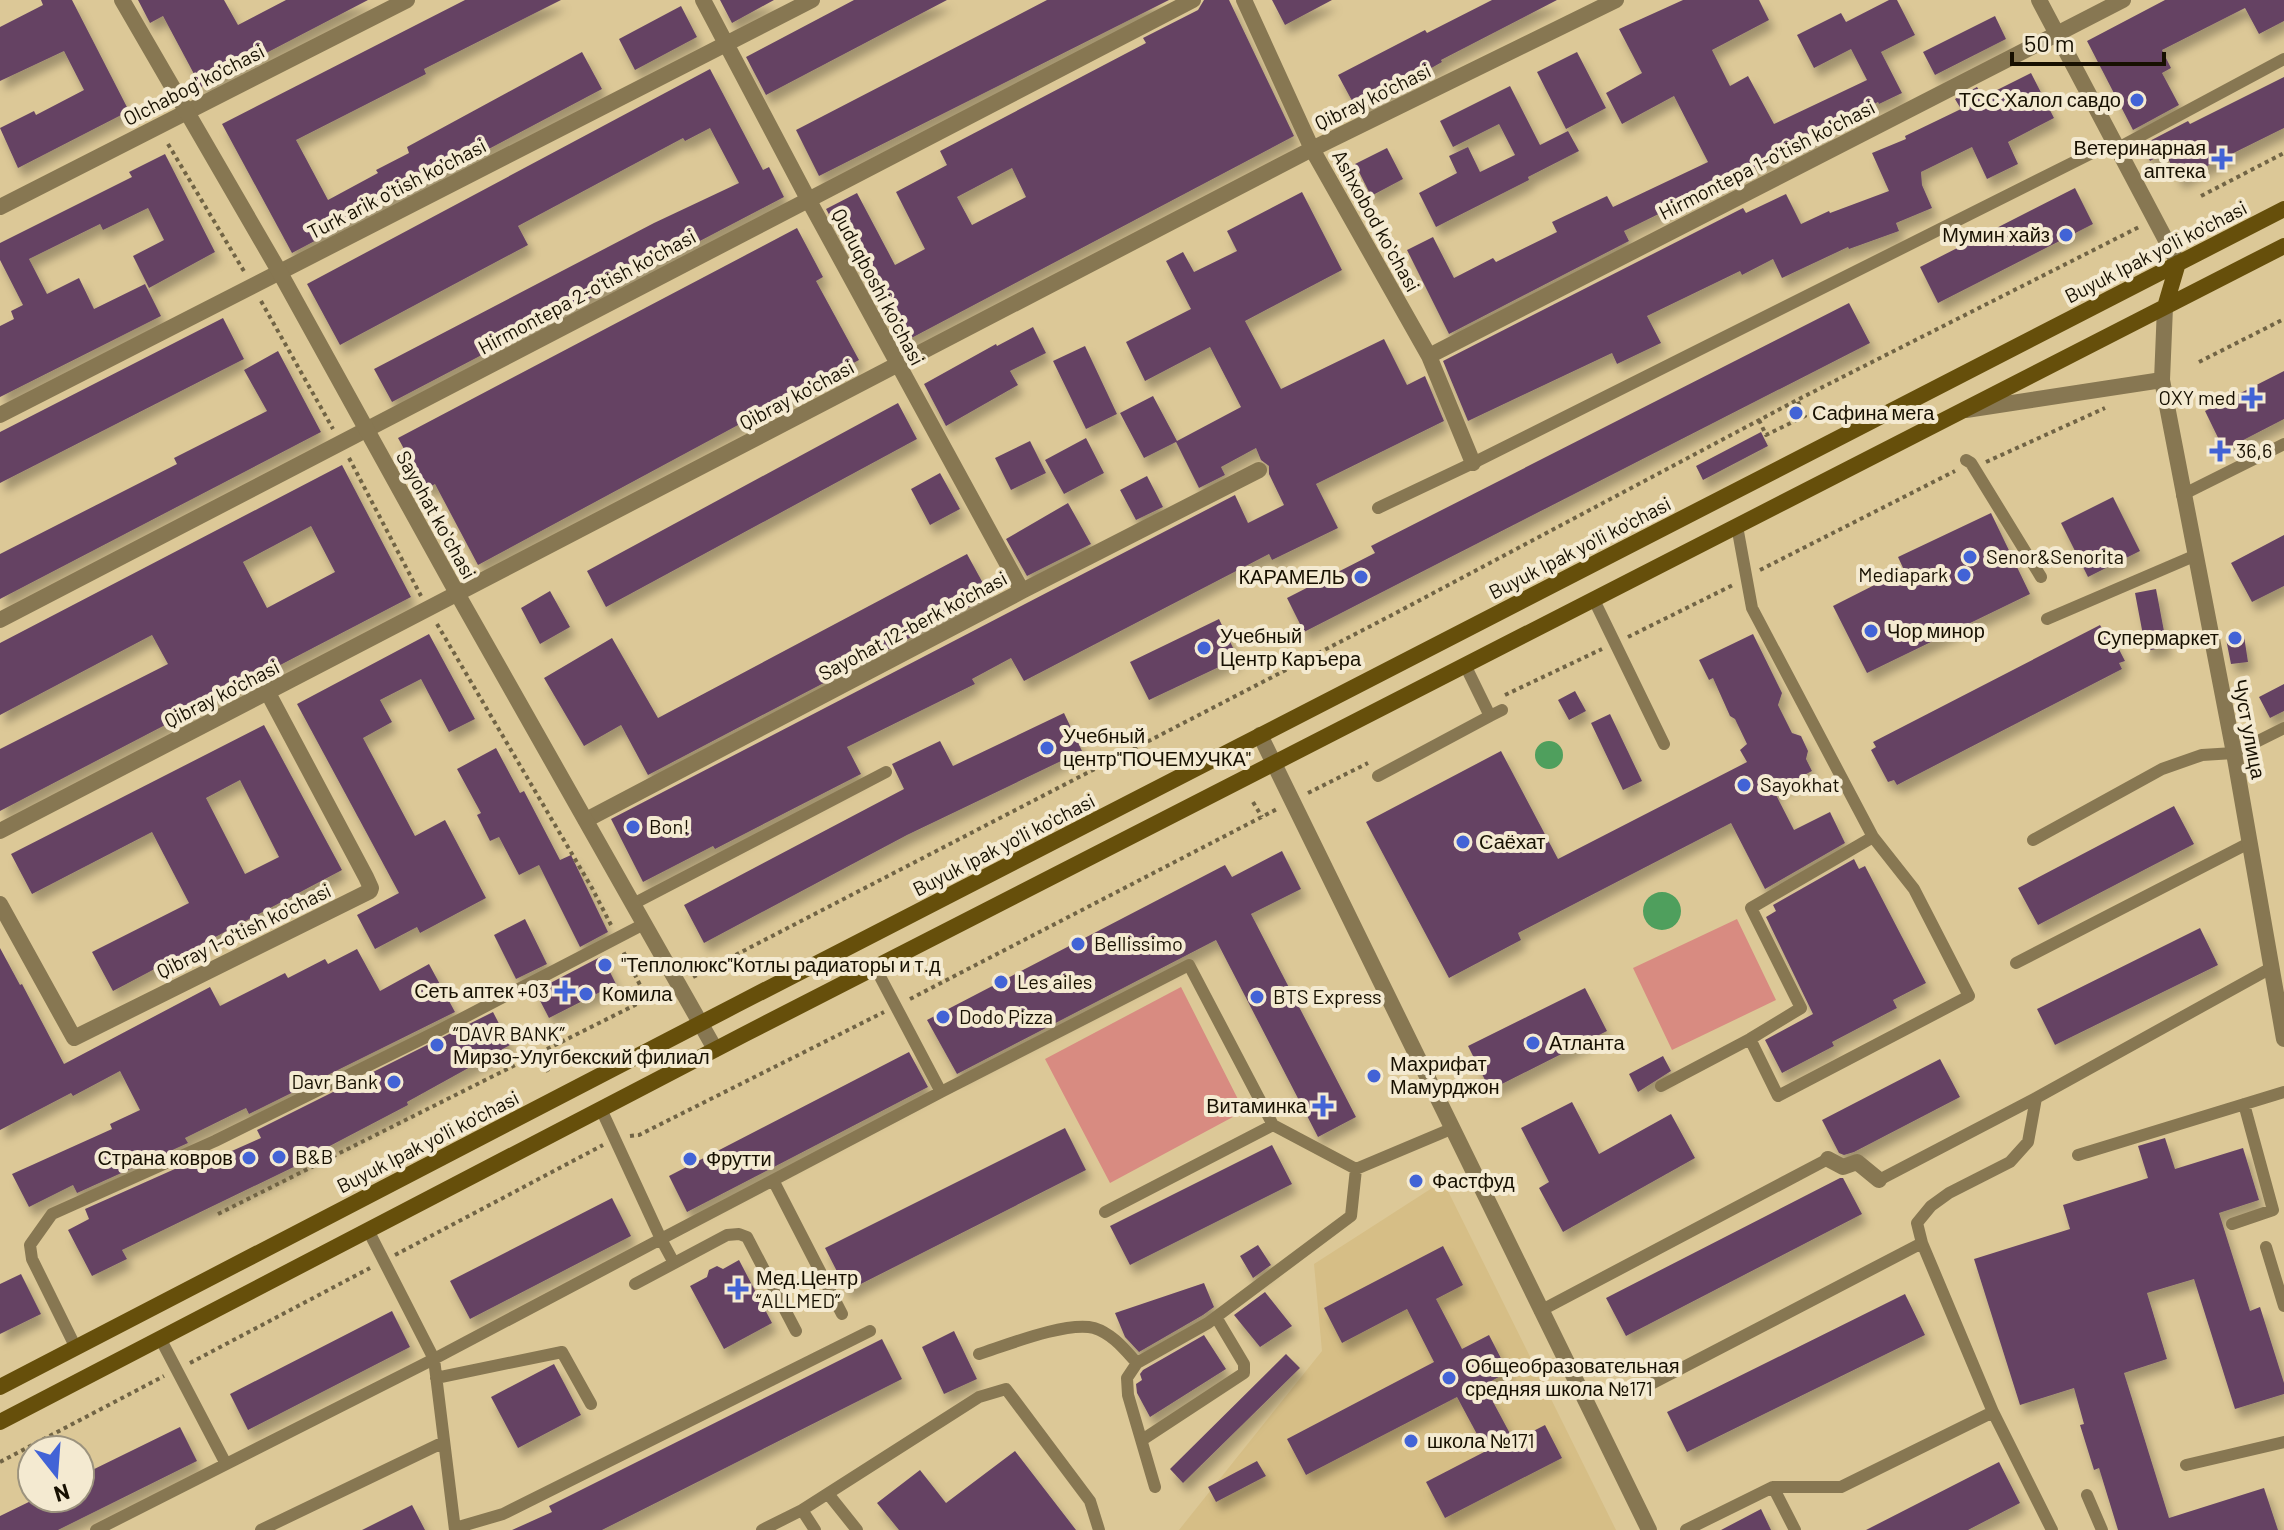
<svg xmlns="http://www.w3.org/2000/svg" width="2284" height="1530" viewBox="0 0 2284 1530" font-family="Barlow,sans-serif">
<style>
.built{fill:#d6be86}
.green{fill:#d88b81}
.water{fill:#4f9f5d}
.building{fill:#654364;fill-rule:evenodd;filter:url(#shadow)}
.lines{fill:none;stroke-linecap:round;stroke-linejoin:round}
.path{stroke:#716445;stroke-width:4;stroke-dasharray:4 4;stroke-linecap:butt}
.service{stroke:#877752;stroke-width:12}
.pedestrian{stroke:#877752;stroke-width:16}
.minor{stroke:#877752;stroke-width:16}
.tertiary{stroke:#877752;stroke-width:16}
.secondary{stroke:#664f0b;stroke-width:16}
.poi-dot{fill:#4263d6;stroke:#f4ead1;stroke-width:3}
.labels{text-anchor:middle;stroke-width:8;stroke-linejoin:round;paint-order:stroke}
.street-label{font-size:20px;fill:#171001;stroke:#f4ead1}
.poi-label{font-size:20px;fill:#171001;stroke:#f4ead1;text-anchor:start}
</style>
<defs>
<filter id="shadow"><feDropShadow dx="5" dy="9" stdDeviation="4" flood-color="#0004"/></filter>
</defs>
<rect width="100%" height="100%" fill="#dcc897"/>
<!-- built -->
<path class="built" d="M1443,1181L1616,1530H1179L1322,1351L1314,1264Z"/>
<!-- green -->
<path class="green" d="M1737,919L1776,1000L1672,1050L1633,968Z
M1181,987L1244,1111L1110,1183L1045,1059Z"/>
<!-- water -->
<path class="water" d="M1535 755a14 14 0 1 1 28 0a14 14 0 1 1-28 0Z
M1643 911a19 19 0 1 1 38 0a19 19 0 1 1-38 0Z"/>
<!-- building -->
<path class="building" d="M41,0H72L129,111L18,168L0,128L34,111L36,115L84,90L64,51L0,81V27L43,5Z
M138,0H224L238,25L286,0H368L201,87L163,16L150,23Z
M465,0H561L424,69L426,74L296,140L328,200L378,173L376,170L409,153L407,147L582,52L602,89L292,253L222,124Z
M720,0H774L732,23Z
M854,0H947L766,95L746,57Z
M1047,0H1169L819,176L796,130Z
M1204,0H1229L1294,136L900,344L826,209L857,193L895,265L925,249L896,192L947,165L940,151L1146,43L1143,38L1198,10ZM1012,168L1026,197L972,225L957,197Z
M1272,0H1332L1285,25Z
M1492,0H1557L1441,60L1442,62L1357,110L1338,75L1425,30L1427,33Z
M1683,0H1759L1769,20L1712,50L1730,86L1748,76L1774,124L1867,80L1851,49L1814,68L1797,35L1841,13L1846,22L1889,0H1897L1915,35L1881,52L1902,93L1879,104L1878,102L1828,127L1830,130L1624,231L1629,241L1449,334L1407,250L1433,237L1454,278L1493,258L1496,262L1557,232L1552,222L1607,196L1613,207L1708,162L1674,96L1622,124L1606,93L1642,73L1619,29Z
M2165,0H2284V21L2259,34L2245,8L2162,50L2171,68L2162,73L2179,105L2133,130L2087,41Z
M681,6L697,37L635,70L619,39Z
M1995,16L2006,39L1935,75L1923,52Z
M1577,52L1606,108L1566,129L1537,72Z
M710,69L763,170L769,167L784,197L392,402L374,369L654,223L739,183L710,128L685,141L683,138L518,226L528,245L340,345L307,284Z
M2031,73L2054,118L2008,142L2018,164L1987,179L1972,147L1921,172L1922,185L1932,208L1896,223L1899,231L1849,249L1848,247L1782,278L1773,259L1742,275L1740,271L1647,316L1661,343L1617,364L1612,353L1468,421L1443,361L1743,208L1746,213L1786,194L1801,224L1829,211L1830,213L1889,191L1872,153L1906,139L1905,136L1961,109L1955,99L1977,87L1983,97Z
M2284,77V128L2179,180L2165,153L2150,161L2142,145L2188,121L2190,124Z
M1510,86L1540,145L1568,131L1579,151L1528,177L1529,180L1436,227L1419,193L1457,173L1449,156L1468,147L1480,172L1515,155L1499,124L1453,147L1440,121Z
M1387,148L1403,179L1371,196L1355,164Z
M165,154L215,252L149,288L133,256L164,240L148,208L103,230L100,224L29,259L47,294L79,278L94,309L145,284L161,316L0,397V326L14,319L11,311L23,305L0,260V243L132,177L129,172Z
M2075,188L2093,224L1938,303L1920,267Z
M1302,192L1342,270L1245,321L1281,389L1384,339L1407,385L1425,376L1444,421L1316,484L1338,528L1272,560L1269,554L1024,681L1011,658L972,679L975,684L847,747L861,774L715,849L713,846L643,882L611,819L1235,495L1248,523L1284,505L1269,474V466L1261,460L1256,448L1221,467L1225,475L1199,488L1176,442L1144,458L1120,413L1153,396L1177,441L1241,407L1210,347L1145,381L1126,342L1191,309L1166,261L1183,252L1194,272L1237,251L1227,231Z
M797,228L823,277L816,281L859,360L478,565L435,484L426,489L398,438Z
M1849,303L1870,343L1304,632L1287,598L1375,553L1371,546Z
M223,318L244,359L0,483V432Z
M1033,327L1046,353L1010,371L1018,385L946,426L924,384L996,344L997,346Z
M1085,346L1117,414L1086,429L1053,361Z
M278,351L321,432L0,599V554L177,464L174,458L267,411L244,370Z
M2284,371V419L2224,450L2205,411Z
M898,403L917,439L606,607L587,571Z
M1761,432L1768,446L1703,480L1696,466Z
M1086,438L1104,473L1064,494L1045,460Z
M1030,441L1046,473L1011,490L995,458Z
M342,465L411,597L0,811V749L168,664L152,635L0,715V643ZM311,526L335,572L267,608L243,562Z
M940,473L960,509L930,525L911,489Z
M1147,476L1163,507L1136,520L1120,490Z
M2113,497L2140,551L2088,577L2061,523Z
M1068,503L1091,544L1027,576L1006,539Z
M1991,513L2030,594L1867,673L1833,606L1904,570L1898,557Z
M2284,535V586L2252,602L2231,563Z
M967,554L990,596L648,775L621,725L584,746L544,678L612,638L658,718Z
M2156,589L2167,647L2146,651L2135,593Z
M550,591L570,627L540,644L521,608Z
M1219,619L1238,658L1149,700L1130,662Z
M2100,625L2103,630L2108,628L2125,661L2119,663L2122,669L1897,785L1894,780L1888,782L1871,750L1876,747L1873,742Z
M429,634L475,719L449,732L421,679L380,700L392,722L363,738L415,836L445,820L486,898L420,933L417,927L375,949L357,915L399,893L297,704Z
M1753,634L1782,693L1778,705L1792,733L1801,736L1808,751L1806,759L1812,771L1774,791L1794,830L1830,812L1845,843L1765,889L1731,823L1518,933L1521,940L1449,978L1366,822L1501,751L1558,859L1747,762L1740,750L1747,744L1735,719L1730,716L1713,678L1709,680L1699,660Z
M2244,636L2248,662L2231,664L2226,639Z
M2284,684V711L2270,718L2259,697Z
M1575,691L1586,711L1569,720L1558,700Z
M1064,713L1082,751L907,835L704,943L684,905L904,789L892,764L940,741L953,766Z
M1610,714L1642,781L1623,790L1591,723Z
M264,725L342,870L113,991L92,952L189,903L152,832L32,894L11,854ZM240,780L279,857L245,874L206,798Z
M496,748L520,793L524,791L560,860L571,855L608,932L580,947L539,865L519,875L499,837L490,841L477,815L481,813L457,769Z
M2174,806L2194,844L2038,925L2018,888Z
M1282,851L1301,889L1251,914L1356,1117L1318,1137L1216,940L957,1074L927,1020L1225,865L1232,877Z
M1854,859L1859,869L1865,866L1926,983L1893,1000L1897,1008L1832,1042L1834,1046L1782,1073L1765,1040L1813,1014L1766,917L1776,911L1773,905Z
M525,919L547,964L516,979L494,935Z
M2200,928L2218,965L2055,1045L2037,1009Z
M0,948L20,985L22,984L64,1064L210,987L220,1006L285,973L288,978L325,959L328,964L357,949L380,991L429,964L455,1012L249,1114L246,1108L185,1138L188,1143L77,1193L73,1185L29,1207L12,1174L112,1129L110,1124L140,1110L120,1071L73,1096L71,1093L0,1130Z
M602,956L616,984L549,1018L535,991Z
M1585,988L1607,1031L1490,1090L1468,1046Z
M493,1012L510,1045L407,1102L408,1105L303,1160L304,1162L122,1250L127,1259L92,1276L68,1230L89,1219L85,1209L195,1160L198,1166L261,1138L257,1130Z
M909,1052L928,1087L687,1212L669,1176Z
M1663,1056L1671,1071L1638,1092L1629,1074Z
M1940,1059L1960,1097L1854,1152L1844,1155L1839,1153L1822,1120Z
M1572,1102L1599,1154L1671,1114L1695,1158L1563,1232L1539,1188L1549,1182L1521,1128Z
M1065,1128L1086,1170L847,1291L825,1248Z
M2165,1138L2175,1169L2243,1148L2259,1200L2219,1213L2250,1311L2260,1307L2284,1383V1394L2235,1409L2194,1279L2147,1293L2167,1359L2124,1373L2169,1518L2264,1488L2278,1530H2118L2099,1468L2094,1470L2080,1425L2084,1424L2074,1388L2020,1405L1974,1259L2070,1229L2063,1205L2148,1178L2138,1146Z
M1272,1145L1292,1184L1130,1265L1110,1226Z
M1840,1178H1843L1862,1214L1626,1336L1606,1298Z
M612,1198L631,1236L470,1319L450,1281Z
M1258,1245L1271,1265L1253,1278L1240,1256Z
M1443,1246L1463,1285L1436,1299L1462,1349L1489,1335L1508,1372L1484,1385L1514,1441L1545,1425L1562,1458L1445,1518L1426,1482L1486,1451L1457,1397L1306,1475L1287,1439L1434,1362L1407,1309L1342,1343L1324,1308Z
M739,1260L772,1323L724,1349L690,1286L707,1277L709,1270L717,1266L723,1269Z
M21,1274L41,1314L0,1334V1284Z
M1204,1283L1214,1307L1203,1315L1139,1352L1125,1337L1115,1313Z
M1265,1292L1292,1326L1260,1347L1234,1315Z
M1905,1294L1925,1335L1687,1452L1667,1412Z
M392,1311L410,1347L248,1430L230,1394Z
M954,1331L977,1379L944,1394L922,1347Z
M1204,1335L1226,1369L1150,1417L1137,1393L1136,1384L1142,1380L1140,1374L1143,1370Z
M882,1339L902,1379L602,1530H512L552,1512L549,1506Z
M1286,1354L1300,1368L1183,1483L1170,1469Z
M554,1364L581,1415L518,1448L491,1397Z
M180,1427L197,1461L58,1530H0V1516L37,1498H80V1476Z
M1015,1451L1076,1530H899L877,1503L920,1470L946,1503Z
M1257,1461L1266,1476L1216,1502L1208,1487Z
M1999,1462L2020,1503L1968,1530H1866Z
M412,1505L425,1530H362Z
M1761,1509L1771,1530H1721Z"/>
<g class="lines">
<!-- path -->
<path class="path" d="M168,144L245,273
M2201,196L2284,153
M261,301L333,429
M2199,362L2284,319
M1759,420L1766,435L1805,416L1797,400
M349,458L421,596
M1986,462L2105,408
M1760,570L1955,471
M437,624L592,888L611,925
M1628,637L1735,584
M1505,695L1602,649
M1308,793L1368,763
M1253,802L1262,817
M693,977L1392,615L1797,400L2141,226
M647,999L663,991
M910,999L1279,808
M539,1054L550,1075
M630,1136L639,1135L884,1012
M218,1214L647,999L623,951
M395,1255L603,1145
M190,1363L370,1268
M0,1462L164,1376"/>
<!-- service -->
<path class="service" d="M2118,148L2284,59
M1966,460L1971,463L2041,577
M2182,495L2284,444
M1378,508L1473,463L2114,142
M1594,600L1664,744
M2047,619L2194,556
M1465,665L1490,716L1502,710
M1378,776L1490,716
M2033,840L2162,769L2202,755L2234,753L2284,728
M633,904L886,772
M2016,963L2249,843
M875,967L941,1092L1189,965L1273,1125L1356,1169L1451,1129
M1750,1039L1778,1096L1969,996L1914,889L1873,837
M1661,1086L1750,1039L1801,1008L1751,908L1873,837L1752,608L1737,526
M601,1109L661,1239L941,1092
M2078,1155L2284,1092
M773,1180L842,1314
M1879,1180L2036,1098L2271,968
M1105,1212L1273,1125
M2232,1224L2273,1210L2244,1104
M368,1230L434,1359L455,1530
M1922,1243L1917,1223L1931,1206L1949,1193L2010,1162L2028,1142L2036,1098
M2266,1247L2284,1306
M635,1284L727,1235L739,1234L747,1237L796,1331
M1540,1311L1828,1159
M160,1338L226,1464
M76,1348L32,1259L30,1245L52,1214L215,1141L436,1032L644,924
M979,1354C1007,1345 1067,1321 1094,1328C1113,1334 1125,1350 1137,1363
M436,1378L562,1352L591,1404
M1653,1383L1922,1243L1993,1412L2052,1530
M1142,1440L1244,1373V1364L1216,1317
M2186,1465L2284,1442
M1155,1487L1128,1395L1127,1378L1137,1363L1208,1323L1351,1216L1356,1169
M1773,1487L1795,1530
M829,1495L857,1530
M2087,1495L2102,1530
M455,1528L503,1514L870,1331
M96,1530L434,1359L661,1239L674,1263
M261,1530L444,1442
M762,1530L802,1510
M815,1530L802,1510L979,1397L1006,1389L1090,1501L1099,1530
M1686,1530L1773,1487H1841L1993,1412"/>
<!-- pedestrian -->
<path class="pedestrian" d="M1828,1159L1843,1167L1857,1162L1879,1180"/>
<!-- minor -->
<path class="minor" d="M703,0L808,199L1022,591
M1244,0L1312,149L1429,356L1473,463
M0,207L407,0
M2165,307L2162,380L2234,753L2284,1039
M1429,356L2123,0
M1966,410L2162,380
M0,415L812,0
M0,620L1193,0
M1260,735L1649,1530
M586,820L1022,591L1259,470
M0,831L1312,149L1616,0
M0,904L74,1038L370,891L371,888L366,877L268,693"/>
<!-- tertiary -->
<path class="tertiary" d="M122,0L279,271L458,595L715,1049
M2039,0L2178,263"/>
<!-- secondary -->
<path class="secondary" d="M2165,307L2178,263
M0,1387L736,1005L2284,209
M0,1422L745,1034L2284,246"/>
</g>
<!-- markers -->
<g class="poi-dot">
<circle cx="2137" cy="100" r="8"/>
<path d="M2218 147h8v8h8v8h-8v8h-8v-8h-8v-8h8z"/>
<circle cx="2066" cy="235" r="8"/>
<path d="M2248 386h8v8h8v8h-8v8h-8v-8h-8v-8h8z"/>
<circle cx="1796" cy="413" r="8"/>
<path d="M2216 439h8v8h8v8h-8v8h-8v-8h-8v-8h8z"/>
<circle cx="1970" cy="557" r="8"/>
<circle cx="1964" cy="575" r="8"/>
<circle cx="1361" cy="577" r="8"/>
<circle cx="1871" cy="631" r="8"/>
<circle cx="2235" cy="638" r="8"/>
<circle cx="1204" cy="648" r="8"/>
<circle cx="1047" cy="748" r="8"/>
<circle cx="1744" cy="785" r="8"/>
<circle cx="633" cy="827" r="8"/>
<circle cx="1463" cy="842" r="8"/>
<circle cx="1078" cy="944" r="8"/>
<circle cx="605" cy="965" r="8"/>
<circle cx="1001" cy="982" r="8"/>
<path d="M561 979h8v8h8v8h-8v8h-8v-8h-8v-8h8z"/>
<circle cx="586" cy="994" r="8"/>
<circle cx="1257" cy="997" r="8"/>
<circle cx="943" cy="1017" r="8"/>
<circle cx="1533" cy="1043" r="8"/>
<circle cx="437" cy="1045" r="8"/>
<circle cx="1374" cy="1076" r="8"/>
<circle cx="394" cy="1082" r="8"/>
<path d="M1319 1094h8v8h8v8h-8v8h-8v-8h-8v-8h8z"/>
<circle cx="279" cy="1157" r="8"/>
<circle cx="249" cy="1158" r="8"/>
<circle cx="690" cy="1159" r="8"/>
<circle cx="1416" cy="1181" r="8"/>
<path d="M734 1277h8v8h8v8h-8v8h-8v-8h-8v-8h8z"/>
<circle cx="1449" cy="1378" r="8"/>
<circle cx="1411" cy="1441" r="8"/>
</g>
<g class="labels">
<!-- street labels -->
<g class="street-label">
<text transform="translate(194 85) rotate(-27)" y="7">Olchabog' ko'chasi</text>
<text transform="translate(1373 97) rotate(-26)" y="7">Qibray ko'chasi</text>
<text transform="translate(1767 160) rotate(-27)" y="7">Hirmontepa 1-o'tish ko'chasi</text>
<text transform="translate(397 189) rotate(-27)" y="7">Turk arik o'tish ko'chasi</text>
<text transform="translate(1376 221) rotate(61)" y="7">Ashxobod koʻchasi</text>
<text transform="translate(2156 252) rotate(-27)" y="7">Buyuk Ipak yo'li ko'chasi</text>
<text transform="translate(878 287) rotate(62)" y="7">Quduqboshi ko'chasi</text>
<text transform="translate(587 292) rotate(-28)" y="7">Hirmontepa 2-o'tish ko'chasi</text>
<text transform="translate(797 395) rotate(-28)" y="7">Qibray ko'chasi</text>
<text transform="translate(436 515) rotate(61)" y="7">Sayohat koʻchasi</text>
<text transform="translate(1580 548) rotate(-27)" y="7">Buyuk Ipak yo'li ko'chasi</text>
<text transform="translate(913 626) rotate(-28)" y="7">Sayohat 12-berk ko'chasi</text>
<text transform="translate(222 694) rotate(-27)" y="7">Qibray ko'chasi</text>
<text transform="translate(2249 729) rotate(79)" y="7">Чуст улица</text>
<text transform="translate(1004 845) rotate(-27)" y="7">Buyuk Ipak yo'li ko'chasi</text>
<text transform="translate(244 931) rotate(-26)" y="7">Qibray 1-o'tish ko'chasi</text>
<text transform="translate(428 1142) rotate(-27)" y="7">Buyuk Ipak yo'li ko'chasi</text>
</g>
<!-- poi labels -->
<g class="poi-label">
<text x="2121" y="107" text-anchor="end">ТСС Халол савдо</text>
<text x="2206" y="155" text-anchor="end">Ветеринарная<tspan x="2206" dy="23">аптека</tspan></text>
<text x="2050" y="242" text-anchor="end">Мумин хайз</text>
<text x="2236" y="405" text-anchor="end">OXY med</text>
<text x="1812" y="420">Сафина мега</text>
<text x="2236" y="458">36,6</text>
<text x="1986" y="564">Senor&amp;Senorita</text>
<text x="1948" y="582" text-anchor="end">Mediapark</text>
<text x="1345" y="584" text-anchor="end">КАРАМЕЛЬ</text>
<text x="1887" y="638">Чор минор</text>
<text x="1220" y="643">Учебный<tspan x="1220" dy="23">Центр Каръера</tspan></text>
<text x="2219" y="645" text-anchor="end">Супермаркет</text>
<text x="1063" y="743">Учебный<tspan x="1063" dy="23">центр"ПОЧЕМУЧКА"</tspan></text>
<text x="1760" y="792">Sayokhat</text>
<text x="649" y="834">Bon!</text>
<text x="1479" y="849">Саёхат</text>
<text x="1094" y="951">Bellissimo</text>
<text x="621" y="972">"Теплолюкс"Котлы радиаторы и т.д</text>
<text x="1017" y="989">Les ailes</text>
<text x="549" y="998" text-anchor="end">Сеть аптек +03</text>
<text x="602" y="1001">Комила</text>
<text x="1273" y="1004">BTS Express</text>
<text x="959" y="1024">Dodo Pizza</text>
<text x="453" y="1041">“DAVR BANK”<tspan x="453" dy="23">Мирзо-Улугбекский филиал</tspan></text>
<text x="1549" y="1050">Атланта</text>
<text x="1390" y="1071">Махрифат<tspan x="1390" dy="23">Мамурджон</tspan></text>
<text x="378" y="1089" text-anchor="end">Davr Bank</text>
<text x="1307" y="1113" text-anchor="end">Витаминка</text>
<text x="295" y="1164">B&amp;B</text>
<text x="233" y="1165" text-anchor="end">Страна ковров</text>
<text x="706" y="1166">Фрутти</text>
<text x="1432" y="1188">Фастфуд</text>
<text x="756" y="1285">Мед.Центр<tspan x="756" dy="23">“ALLMED”</tspan></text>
<text x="1465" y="1373">Общеобразовательная<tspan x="1465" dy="23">средняя школа №171</tspan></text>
<text x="1427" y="1448">школа №171</text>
</g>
</g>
<!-- north arrow -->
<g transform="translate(56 1474) rotate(163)"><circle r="38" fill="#f4ead1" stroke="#9c937e" stroke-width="2"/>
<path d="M0-6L14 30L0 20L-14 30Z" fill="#4263d6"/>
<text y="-12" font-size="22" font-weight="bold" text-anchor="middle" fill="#171001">N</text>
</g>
<!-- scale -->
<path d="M2012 52v12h152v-12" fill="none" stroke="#171001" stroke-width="4"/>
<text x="2024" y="52" font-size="24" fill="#171001" stroke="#f4ead1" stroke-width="6" paint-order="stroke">50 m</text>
</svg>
